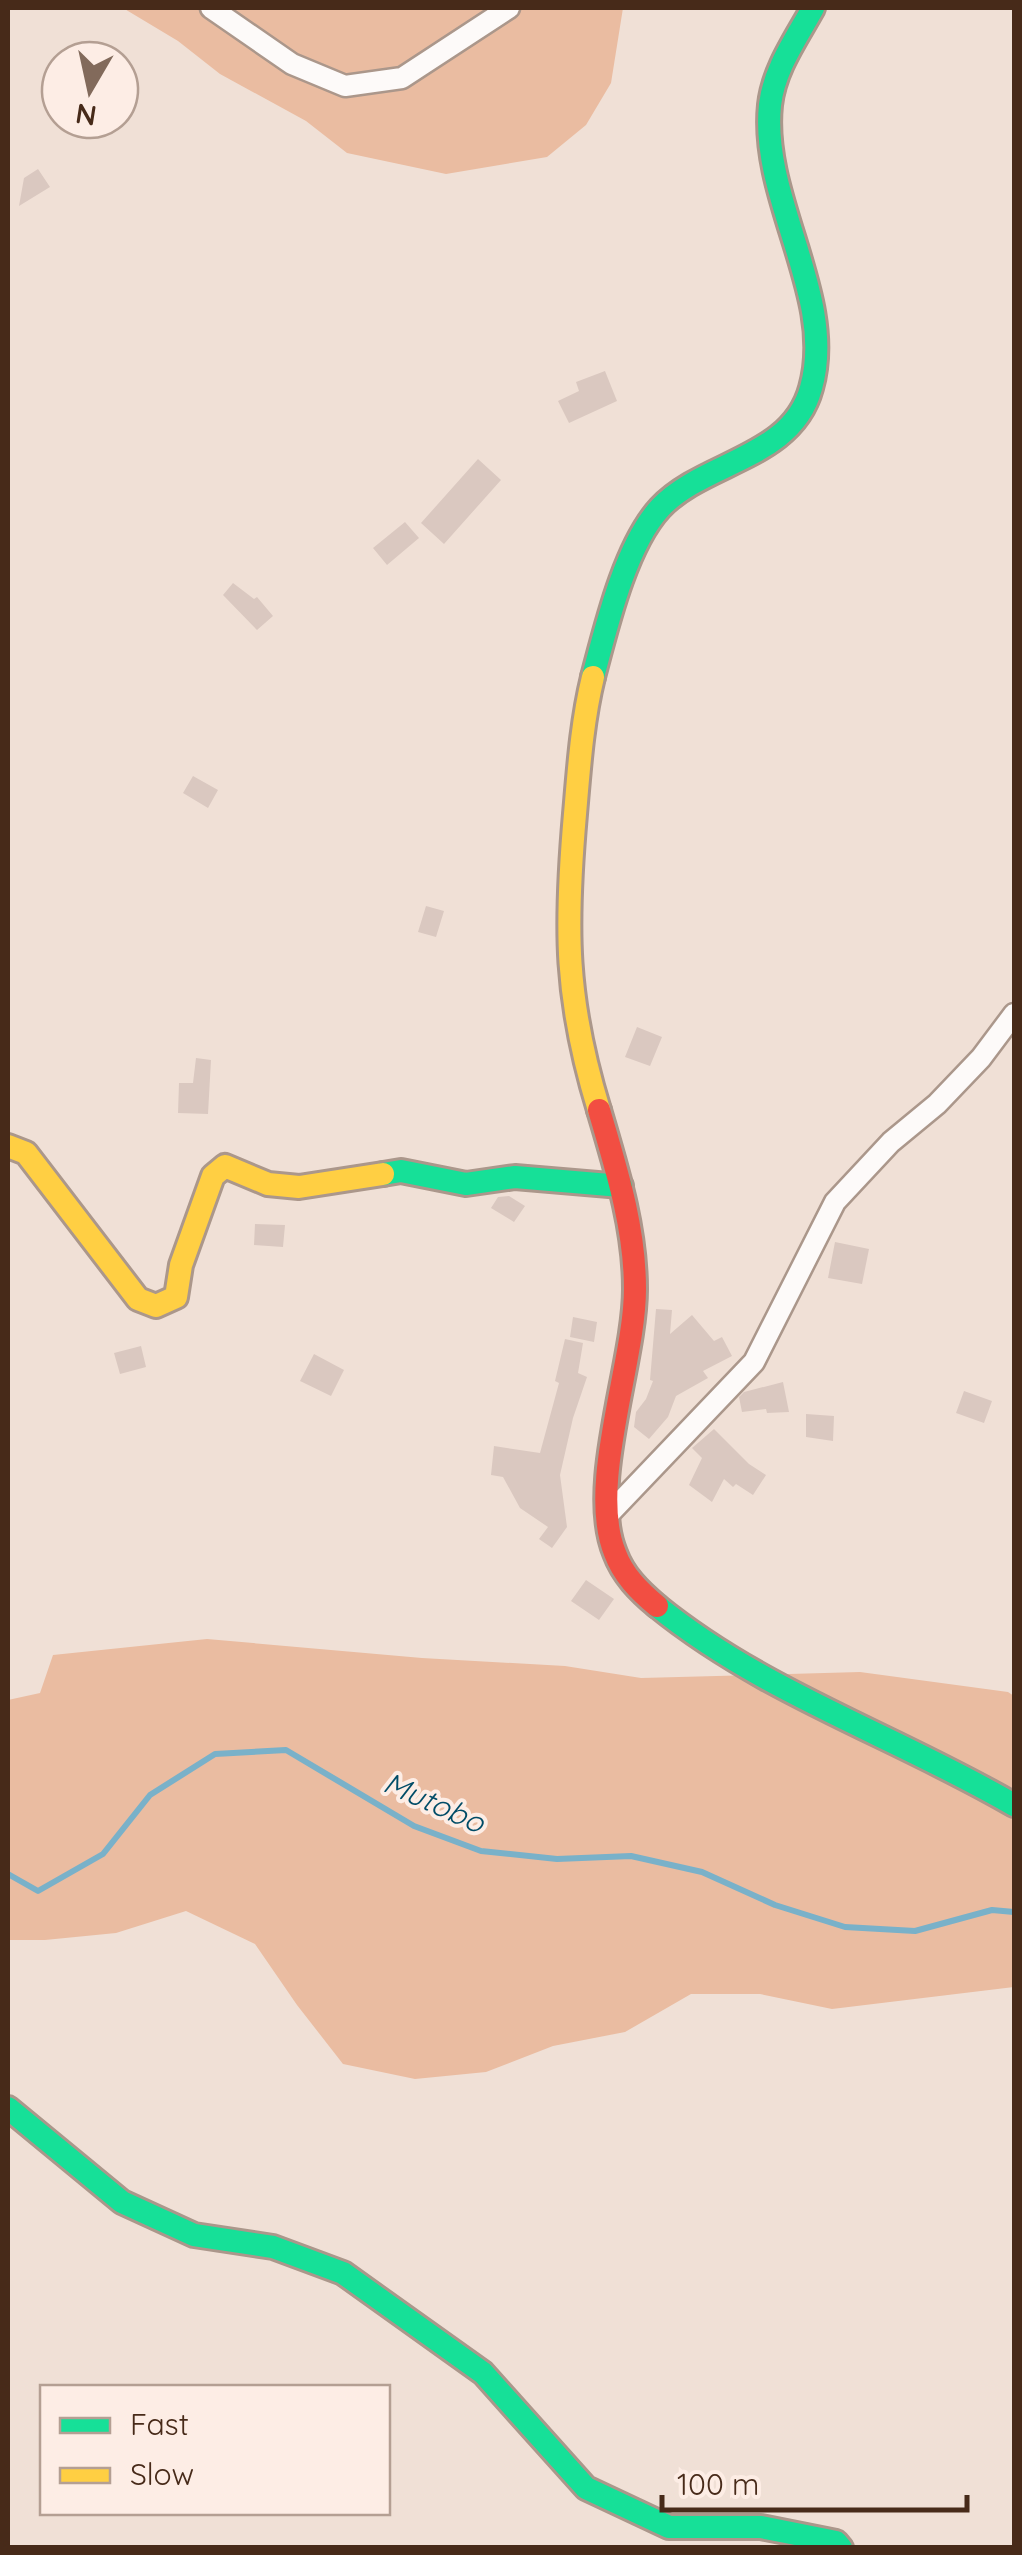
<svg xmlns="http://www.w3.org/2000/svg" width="1022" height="2555" viewBox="0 0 1022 2555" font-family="Quicksand,sans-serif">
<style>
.forest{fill:#eabca1}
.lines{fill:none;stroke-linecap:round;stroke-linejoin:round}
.stream{stroke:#79b1c9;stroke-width:6}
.building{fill:#dac8c0}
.street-casing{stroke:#ab978b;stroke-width:25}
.fast-casing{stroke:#ab978b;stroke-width:28}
.slow-casing{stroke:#ab978b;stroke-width:28}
.jam-casing{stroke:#ab978b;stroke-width:28}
.street{stroke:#fdfaf9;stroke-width:20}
.fast{stroke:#16e098;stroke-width:22}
.slow{stroke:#ffcf43;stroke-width:22}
.jam{stroke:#f24e42;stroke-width:22}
.labels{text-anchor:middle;stroke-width:8;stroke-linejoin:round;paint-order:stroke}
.water-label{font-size:30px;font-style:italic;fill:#004c67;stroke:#fdede5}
</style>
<rect width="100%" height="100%" fill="#f0e0d6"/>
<!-- forest -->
<path class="forest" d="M123,8H623L611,83L586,125L547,157L446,174L347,153L306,121L220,74L178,41Z
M207,1639L422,1658L565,1666L641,1678L860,1672L1008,1692L1014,1696V1987L832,2009L760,1994H691L625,2032L553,2046L486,2072L415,2079L343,2064L297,2005L255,1944L186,1911L116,1933L45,1940H8V1700L40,1693L53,1655Z"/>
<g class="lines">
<!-- stream -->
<path class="stream" d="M8,1874L38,1891L103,1854L150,1795L215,1754L286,1750L414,1826L481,1851L557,1859L631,1856L702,1872L775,1905L845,1927L915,1931L992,1910L1014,1912"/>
</g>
<!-- building -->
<path class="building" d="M38,169L50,187L19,206L24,178Z
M605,371L617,401L569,423L558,401L579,391L576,382Z
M478,459L501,480L444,544L421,523Z
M405,522L419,538L387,565L373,548Z
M233,583L254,599L257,597L273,616L257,630L223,595Z
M193,776L218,790L208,808L183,793Z
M426,906L444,911L436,937L418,932Z
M637,1027L662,1037L650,1066L625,1057Z
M196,1058L211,1060L208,1114L178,1113L179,1083H193Z
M509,1196L525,1206L514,1222L491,1208L498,1197Z
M255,1224L285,1225L283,1247L254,1245Z
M835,1242L869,1249L862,1284L828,1278Z
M656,1309L672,1310L670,1334L692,1315L714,1341L722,1337L732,1356L703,1371L708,1378L676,1396L668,1417L649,1439L634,1427L636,1412L646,1399L653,1381L650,1380Z
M573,1317L597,1322L594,1342L570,1337Z
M565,1339L583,1343L578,1373L587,1377L573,1418L560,1475L567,1527L552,1548L539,1539L548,1527L520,1508L503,1477L491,1475L494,1446L540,1453L559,1383L555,1381Z
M141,1346L146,1367L120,1374L114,1353Z
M314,1354L344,1370L331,1396L300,1381Z
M783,1382L789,1412L767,1413L766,1409L742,1412L739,1397L744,1392Z
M964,1391L992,1401L984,1423L956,1413Z
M806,1414L834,1416L833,1441L806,1437Z
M714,1429L749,1464L766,1475L753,1495L736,1484L733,1487L724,1479L712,1502L689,1485L702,1458L692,1448Z
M586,1580L614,1599L599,1620L571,1601Z"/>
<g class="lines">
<!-- street casing -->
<g class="street-casing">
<path id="street" d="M211,8L292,64L345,86L402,78L509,8
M607,1516L754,1362L835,1202L891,1142L937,1104L981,1058L1014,1014"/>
</g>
<!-- fast casing -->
<g class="fast-casing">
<path id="fast" d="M593,677C606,628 625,546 660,508C704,461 792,459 811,388C837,297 760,200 770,105C774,69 796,39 813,8
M383,1174L401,1171L466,1184L515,1177L621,1186
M657,1606C764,1693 896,1736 1014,1805
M8,2108L122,2202L194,2235L273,2247L343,2273L483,2373L586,2488L669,2527H761L836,2542L841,2548"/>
</g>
<!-- slow casing -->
<g class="slow-casing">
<path id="slow" d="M593,677C582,722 579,768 575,814C565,928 565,999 599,1110
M8,1146L26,1153L138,1299L156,1306L176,1297L181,1265L213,1176L225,1166L268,1184L299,1187L383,1174"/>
</g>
<!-- jam casing -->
<g class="jam-casing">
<path id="jam" d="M599,1110C616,1168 635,1227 635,1289C635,1363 587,1485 615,1553C623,1575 639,1591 657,1606"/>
</g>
<!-- street -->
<use href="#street" class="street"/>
<!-- fast -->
<use href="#fast" class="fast"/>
<!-- slow -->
<use href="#slow" class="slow"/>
<!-- jam -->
<use href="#jam" class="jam"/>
</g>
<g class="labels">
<!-- water labels -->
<g class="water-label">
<text transform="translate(434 1803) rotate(24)" y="10">Mutobo</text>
</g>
</g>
<!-- border -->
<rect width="1022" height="2555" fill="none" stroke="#472a19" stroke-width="20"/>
<!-- legend -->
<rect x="40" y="2385" width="350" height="130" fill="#fdede5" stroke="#b49f93" stroke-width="2.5"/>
<rect x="60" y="2418" width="50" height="15" fill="#16e098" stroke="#b49f93" stroke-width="2.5"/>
<text x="130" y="2435" font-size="30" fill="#472a19">Fast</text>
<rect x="60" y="2468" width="50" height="15" fill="#ffcf43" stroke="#b49f93" stroke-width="2.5"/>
<text x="130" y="2485" font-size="30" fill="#472a19">Slow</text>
<!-- north arrow -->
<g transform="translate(90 90) rotate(189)"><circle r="48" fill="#fdede5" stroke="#b49f93" stroke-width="2.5"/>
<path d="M0-8L18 38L0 25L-18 38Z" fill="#826a5b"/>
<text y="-15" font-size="28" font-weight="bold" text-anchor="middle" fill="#472a19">N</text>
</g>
<!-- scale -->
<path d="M662 2495v15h305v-15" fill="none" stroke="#472a19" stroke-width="5"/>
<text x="677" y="2495" font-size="30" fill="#472a19" stroke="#fdede5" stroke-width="8" paint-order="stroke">100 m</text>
</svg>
